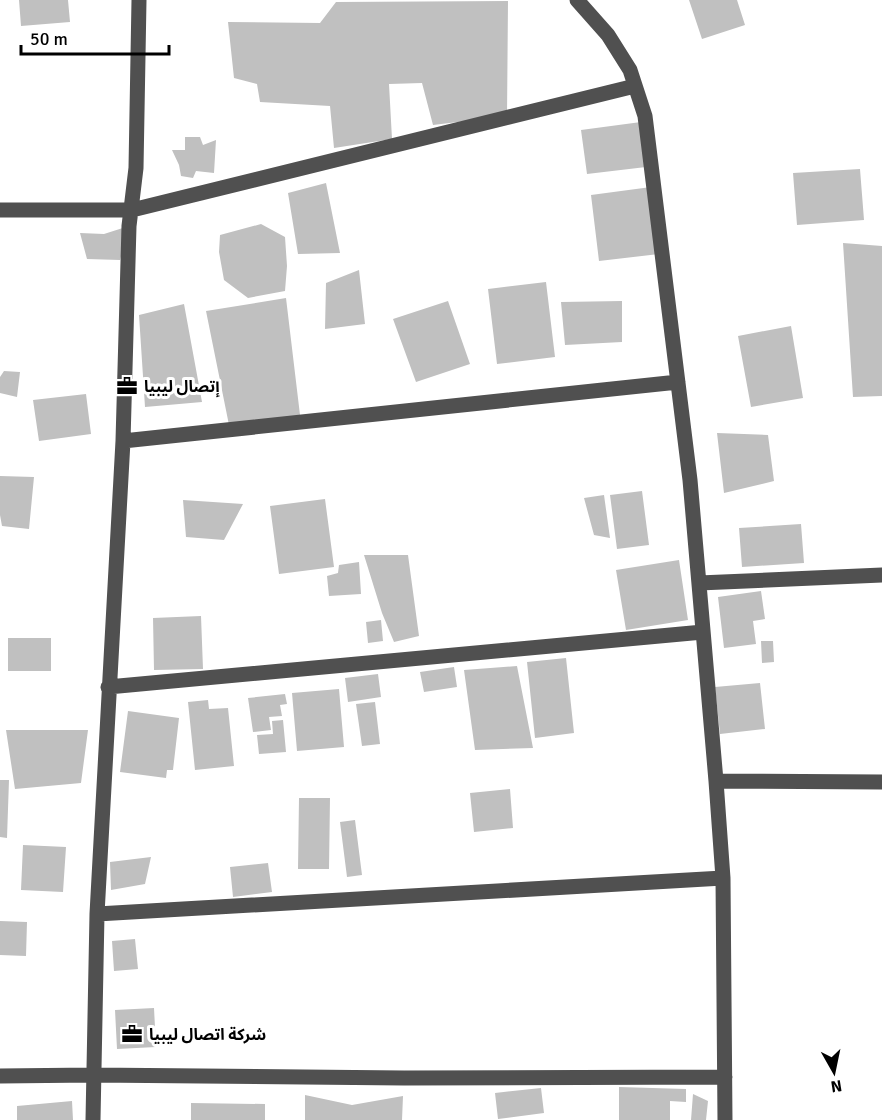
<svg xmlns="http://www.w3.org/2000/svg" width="882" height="1120" viewBox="0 0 882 1120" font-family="Signika,'Noto Sans Arabic',sans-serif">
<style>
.building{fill:#c0c0c0}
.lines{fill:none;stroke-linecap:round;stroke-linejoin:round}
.minor{stroke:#505050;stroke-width:15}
.labels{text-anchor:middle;stroke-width:6;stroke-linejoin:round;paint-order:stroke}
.poi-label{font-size:16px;font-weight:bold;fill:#000;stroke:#fff;text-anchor:start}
</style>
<rect width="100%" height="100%" fill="#fff"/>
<!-- building -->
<path class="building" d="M19,0H68L70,22L21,26Z
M689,0H737L745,25L702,39Z
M508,1L507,116L433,125L422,83L389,84L392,139L334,148L330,106L260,102L257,84L234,78L228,22L320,23L336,2Z
M641,122L646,167L587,174L581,130Z
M185,137H200L203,145L216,140L214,173L196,171L193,178L181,176L179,165L172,150H185Z
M860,169L864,220L797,225L793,173Z
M326,183L340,253L298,254L288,193Z
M651,187L659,254L599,261L591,195Z
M261,224L285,237L287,266L285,291L248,298L224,280L219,252L220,235Z
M129,226L120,260L87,259L80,233L104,234Z
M843,243L882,246V396L853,397Z
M359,270L365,324L325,329L326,283Z
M546,282L555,357L497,364L488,289Z
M286,298L300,415L230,430L206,311Z
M448,301L470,364L416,382L393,319Z
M622,301V342L565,345L561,302Z
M184,304L202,402L145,407L139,315Z
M791,326L803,398L751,407L738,336Z
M4,371L20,372L17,397L0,393V377Z
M86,394L91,434L39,441L33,400Z
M717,433L768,435L774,481L724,493Z
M0,476L34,477L29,529L2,526L0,515Z
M642,491L649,545L617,549L610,495Z
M604,495L610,538L594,535L584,498Z
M325,499L334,567L279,574L270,506Z
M183,500L243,504L224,540L186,537Z
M801,524L804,563L742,567L739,528Z
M364,555H408L419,636L394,642L382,613Z
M679,560L688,620L626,630L616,570Z
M359,562L361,594L329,596L327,576L338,573L339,565Z
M761,591L765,619L753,621L756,644L724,648L718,597Z
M201,616L203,669L154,670L153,618Z
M381,620L383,641L368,643L366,622Z
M8,638H51V671H8Z
M761,641H773L774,662L762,663Z
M566,658L574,733L535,738L527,662Z
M517,666L533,748L475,750L464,670Z
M454,667L457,687L424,692L420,672Z
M378,674L381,697L348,702L345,678Z
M760,683L765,729L720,734L715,687Z
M339,689L344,747L297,751L292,693Z
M285,694L287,704L280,705L282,716L269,717L271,730L253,732L248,698Z
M208,700L209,709L228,708L234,766L195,770L188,702Z
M375,702L380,744L362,746L356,704Z
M128,711L179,718L173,770H167L166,778L120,772Z
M283,720L286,752L259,754L257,735L273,734L272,721Z
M6,730H88L81,783L15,789Z
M0,780H9L7,838L0,837Z
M510,789L513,828L474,832L470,793Z
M299,798H330L329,869H298Z
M355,820L362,875L347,877L340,822Z
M23,845L66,847L63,892L21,890Z
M151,857L145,884L111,890L110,862Z
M268,863L272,892L233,897L230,867Z
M0,921L27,922L26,956L0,955Z
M135,939L138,969L114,971L112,941Z
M154,1008L156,1047L117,1049L115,1010Z
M619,1087L686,1089V1102L670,1101V1120H619Z
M541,1088L544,1113L498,1119L495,1093Z
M693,1094L708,1101L706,1120H691Z
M305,1095L352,1105L403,1096L402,1120H305Z
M72,1101L73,1120H17V1106Z
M191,1103L265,1104V1120H191Z"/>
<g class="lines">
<!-- minor -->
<path class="minor" d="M577,0L608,35L630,70L645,116L690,480L716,781L723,878L725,1120
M0,210H132L635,86
M123,441L678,382
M699,583L882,575
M108,687L703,632
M716,781L882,782
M97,914L123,441L129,226L136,168L139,0
M0,1076L93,1075L404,1078L725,1077
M93,1120L97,914L723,878"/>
</g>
<!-- icons -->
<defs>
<g id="office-bare" transform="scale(1.62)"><path d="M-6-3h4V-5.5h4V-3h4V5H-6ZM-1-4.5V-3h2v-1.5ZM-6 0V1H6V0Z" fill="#000" stroke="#fff" stroke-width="2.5" paint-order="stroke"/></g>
</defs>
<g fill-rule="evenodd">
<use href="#office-bare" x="127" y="386"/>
<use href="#office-bare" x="132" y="1034"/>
</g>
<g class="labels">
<!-- poi labels -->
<g class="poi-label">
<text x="144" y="392">إتصال ليبيا</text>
<text x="149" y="1040">شركة اتصال ليبيا</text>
</g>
</g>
<!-- north arrow -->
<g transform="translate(834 1072) rotate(171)" stroke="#ffffff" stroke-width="4.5" paint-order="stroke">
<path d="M0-4.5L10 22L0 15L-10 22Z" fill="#000000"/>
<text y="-9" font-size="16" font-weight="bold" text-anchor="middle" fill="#000000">N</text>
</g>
<!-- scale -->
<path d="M21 45v9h148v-9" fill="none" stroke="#000000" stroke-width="3"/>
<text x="30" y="45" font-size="18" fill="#000000" stroke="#ffffff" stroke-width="4.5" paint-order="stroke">50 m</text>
</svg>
